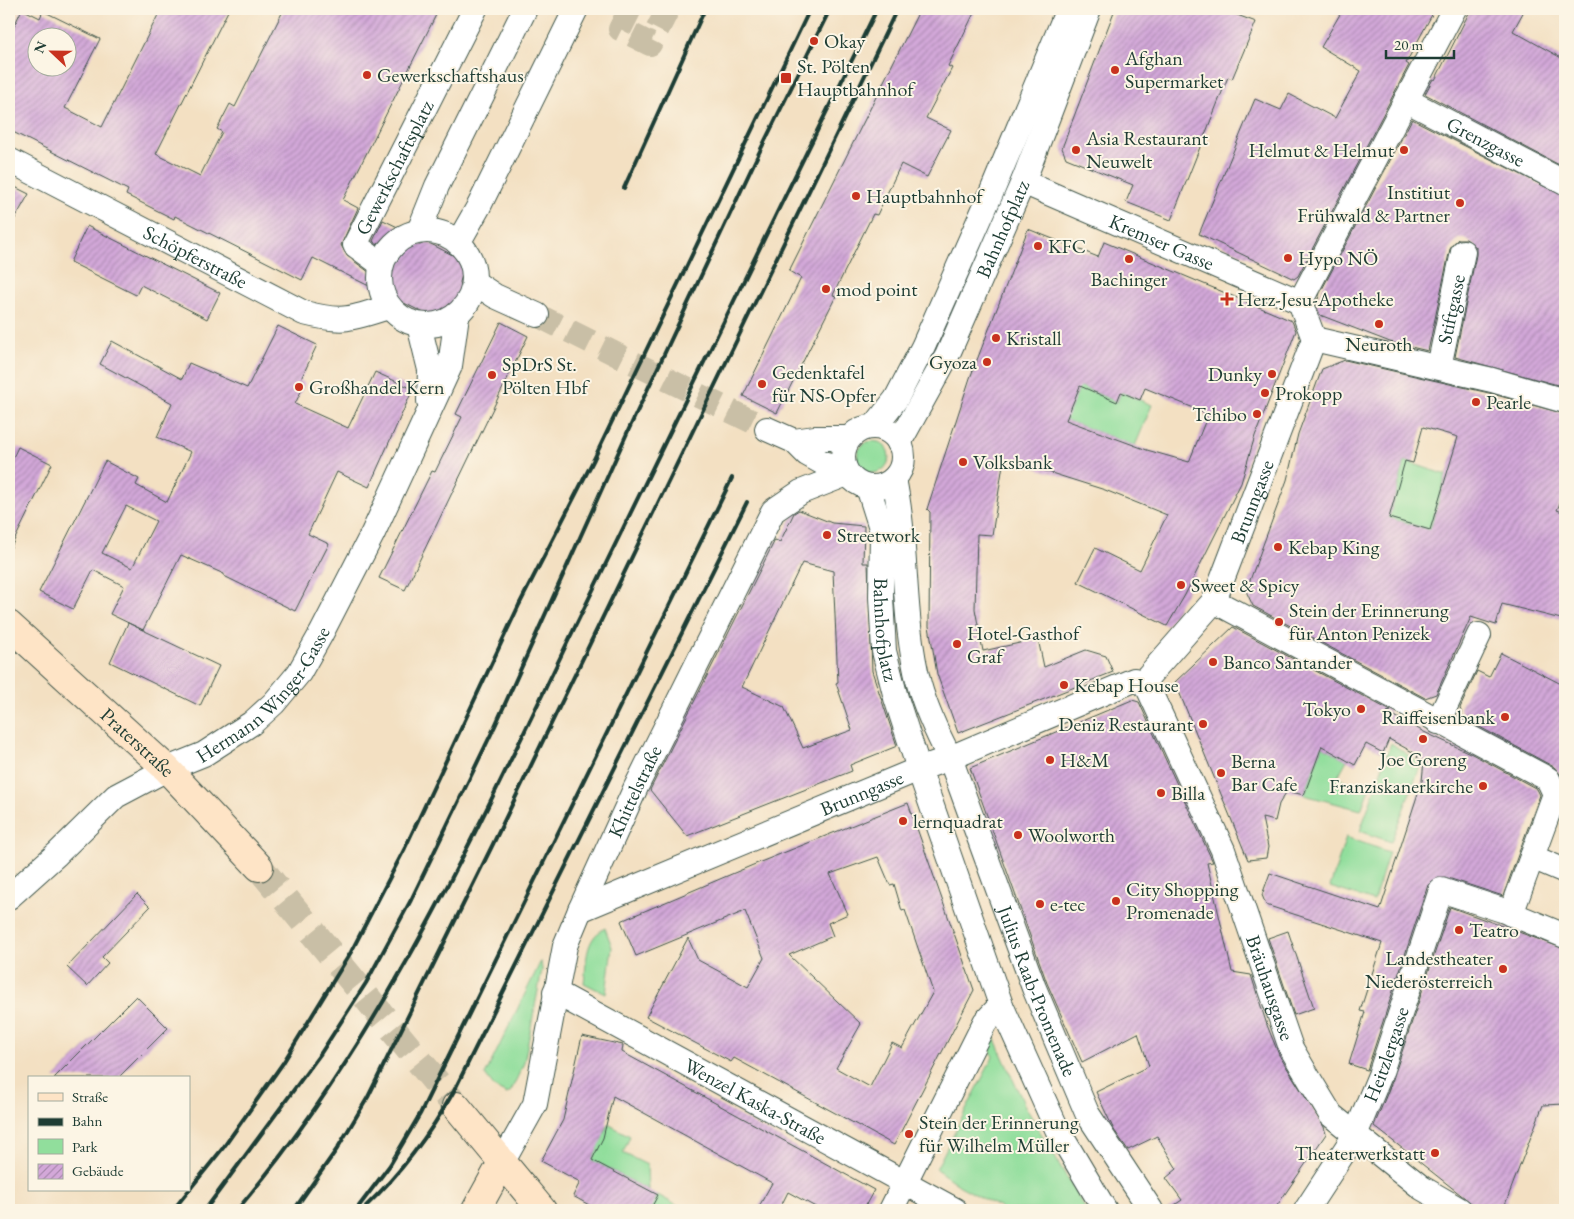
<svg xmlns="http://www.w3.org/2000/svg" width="1574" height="1219" viewBox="0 0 1574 1219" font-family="'EB Garamond',serif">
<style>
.green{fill:#91de9c;stroke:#588e68}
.building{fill:url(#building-hatch);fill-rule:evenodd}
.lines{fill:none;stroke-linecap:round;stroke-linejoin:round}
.street-tunnel{stroke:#c9bfa6;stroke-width:24;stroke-dasharray:24 12;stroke-linecap:butt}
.secondary-tunnel{stroke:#c9bfa6;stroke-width:28;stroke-dasharray:28 14;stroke-linecap:butt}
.street-casing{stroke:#3f5549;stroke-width:26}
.secondary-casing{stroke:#3f5549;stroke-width:30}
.street{stroke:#fff;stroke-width:24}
.secondary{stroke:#fee4c6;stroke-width:28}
.rail{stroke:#1f3d34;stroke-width:4}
.poi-dot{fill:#c8321e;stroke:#fcf5e5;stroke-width:2}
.labels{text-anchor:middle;stroke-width:4;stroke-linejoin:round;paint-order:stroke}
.poi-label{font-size:20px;fill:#1f3d34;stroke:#fcf5e5;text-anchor:start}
.street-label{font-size:20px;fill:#1f3d34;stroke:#fcf5e5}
</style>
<defs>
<pattern id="building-hatch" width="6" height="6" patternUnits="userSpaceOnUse" patternTransform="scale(1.25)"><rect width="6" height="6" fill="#d3a8d9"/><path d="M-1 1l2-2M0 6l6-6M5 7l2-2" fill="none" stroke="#ab8ab1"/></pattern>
</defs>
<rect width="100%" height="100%" fill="#fcf5e5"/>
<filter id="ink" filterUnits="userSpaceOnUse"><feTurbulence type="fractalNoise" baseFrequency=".02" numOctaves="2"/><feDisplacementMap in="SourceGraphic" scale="10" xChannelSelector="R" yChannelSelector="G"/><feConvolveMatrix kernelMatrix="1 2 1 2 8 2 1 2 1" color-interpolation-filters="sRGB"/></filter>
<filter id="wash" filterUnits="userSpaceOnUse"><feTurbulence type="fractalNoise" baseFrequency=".0096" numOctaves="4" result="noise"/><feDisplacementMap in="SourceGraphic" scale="20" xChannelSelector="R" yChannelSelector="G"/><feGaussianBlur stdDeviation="1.12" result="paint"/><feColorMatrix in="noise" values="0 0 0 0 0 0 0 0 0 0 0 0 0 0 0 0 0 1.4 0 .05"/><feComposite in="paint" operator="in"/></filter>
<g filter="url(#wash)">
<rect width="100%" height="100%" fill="#f3e0c2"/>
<!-- green -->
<path class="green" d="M1080,386L1117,402L1121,392L1152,405L1135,446L1065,420Z
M857 457a16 16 0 1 1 32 0a16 16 0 1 1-32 0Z
M1405,461L1446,475L1430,530L1389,518Z
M1391,743L1421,764L1391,842L1360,831Z
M1322,746L1347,760L1337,778L1369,789L1361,810L1304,795Z
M1346,837L1389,852L1374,901L1330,887Z
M605,928L612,947L606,994L584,983C587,962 584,939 605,928Z
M541,961L542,970L524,1063L511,1091L507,1094L495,1088L485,1075Z
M993,1035L1025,1106L1086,1210H1004L960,1186L936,1169L993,1057L986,1039Z
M608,1124L630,1136L623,1153L647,1165L648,1190L592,1160Z
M658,1195L685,1210H650Z"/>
<g id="blocks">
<!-- building -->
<path class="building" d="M22,9L40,18L43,11L100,39L65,108L102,127L161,9H229L156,154L200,176L222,132L217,129L230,104L235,107L284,9H439L343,200L358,208L341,245L347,256L373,275L380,278L387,276L392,272L394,259L373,241L383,220L406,231L408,239L413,244L420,245L427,242L474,266L462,275L460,282L462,289L456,302L446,307L442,322L400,301L391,294H385L313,258L302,280L175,216L174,219L126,195L128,190L9,130V37ZM38,38H68V68H38Z
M920,9H976L948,66L952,68L926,118L951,130L927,177L901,164L877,215L873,214L833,295L836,296L777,413L743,396L801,278L789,271Z
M1115,9H1221L1256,22L1232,79L1228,77L1171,220L1126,202L1133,185L1066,158L1062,148Z
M1343,9H1435L1406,63L1409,65L1298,276L1294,279L1199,234L1255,99L1281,110L1289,94L1335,118L1361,71L1321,47Z
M1471,9H1525L1513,31L1565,60V168L1425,94L1433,79L1435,80Z
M1412,119L1565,197V387L1455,357L1476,255V247L1466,239H1458L1450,249L1428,351L1390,342L1320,315L1316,305L1320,293Z
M9,184L29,194L9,229Z
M87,226L220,293L207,319L141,285L136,295L70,262Z
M1028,229L1098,257L1104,242L1292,321L1296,331L1255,436L1241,483L1185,595L1167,626L1078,582L1095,548L1140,570L1167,515L1105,490L1004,458L992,535L977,534L975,609L983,651L1038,639L1044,667L1086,650L1106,656L1113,672L958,733L937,674L929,626L930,512L927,509L970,378ZM1080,386L1117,402L1121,392L1140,400L1145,388L1206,413L1205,416L1207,417L1189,462L1147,450L1066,420Z
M501,322L528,336L405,590L379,578L432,471L435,472L462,417L456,414Z
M278,326L317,345L300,381L305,383L295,404L348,428L375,372L413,389L369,487L337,472L308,534L329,544L295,611L224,576V574L181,555L143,630L110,614L124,586L93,570L73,609L39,592L105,461L139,479L136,485L167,502L191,452L157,437L172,403L100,364L112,341L182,379L189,363L247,388ZM126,506L156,521L132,568L102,553Z
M1345,360L1489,393L1565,414V491L1557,510L1565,513V620L1502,604L1496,625L1471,617L1436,694L1425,698L1253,606L1246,591L1287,480L1298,434L1322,369ZM1423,427L1458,437L1430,530L1389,518L1405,461L1413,463Z
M18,447L52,464L9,551V466Z
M799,510L832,523L864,526L863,563H868L872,671L897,746L850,765L852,771L687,836L650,790L775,540L780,542L794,513ZM802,563L833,571L838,682L836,683L852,730L803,748L784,707L742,687Z
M128,623L219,666L200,706L110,662Z
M1233,627L1391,711L1387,712L1424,732L1472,754L1537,789L1540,795L1503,896L1445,877H1438L1428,885L1367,1070L1349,1064L1365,1012L1360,1011L1382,943L1266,905L1262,895L1270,873L1380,910L1422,781L1424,761L1417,758L1418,755L1389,739L1383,753L1366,744L1355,765L1322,746L1304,795L1287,791L1279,804L1275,821L1262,818L1268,847L1266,858L1248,860L1175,682Z
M1501,653L1565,686V780L1554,767L1463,718L1460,708L1477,671L1489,677Z
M1132,700L1139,702L1212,860L1213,862L1207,863L1232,972L1251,975L1267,1025L1279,1055L1324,1127L1326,1134L1274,1210H1167L1182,1200L1166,1178L1177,1169L1157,1136L1128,1150L1114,1130L1096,1092L1149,1066L1138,1033L1082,1062L1047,983L970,768Z
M908,803L974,990L894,1145L734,1058L731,1062L646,1017L688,938L698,960L748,987L764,958L745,911L636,956L621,921L753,865ZM878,857L890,885L894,884L902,911L905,910L933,992L902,1048L892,1043L870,1087L836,1068L861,1024L789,955L833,936L828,923L848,914L830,874Z
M137,894L150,907L102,957L108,963L87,986L67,967Z
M1450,907L1565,949V1104L1543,1105L1503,1210H1480L1374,1126L1393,1079Z
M1288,931L1314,1008L1294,1015L1268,938Z
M136,996L168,1028L118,1078H54Z
M582,1036L623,1045L622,1052L874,1190L863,1210H821L788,1192L779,1210H757L772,1183L613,1096L603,1138L592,1160L658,1195L650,1210H598L573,1196L580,1182L541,1161L563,1120Z"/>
</g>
</g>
<g filter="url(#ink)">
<use href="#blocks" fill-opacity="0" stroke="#3f5549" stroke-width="1"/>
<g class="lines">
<!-- street-tunnel -->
<path class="street-tunnel" d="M630,9L620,29L650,44L668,9
M537,315L767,429"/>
<!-- secondary-tunnel -->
<path class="secondary-tunnel" d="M259,867L456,1106"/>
<!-- street casing -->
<g class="street-casing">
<g id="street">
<path id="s1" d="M1406,100L1565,183"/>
<path id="s2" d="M9,160L304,313C344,323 350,319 388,307"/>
<path id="s3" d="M1023,182L1300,302"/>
<circle cx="427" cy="278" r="47"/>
<path d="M419,231L437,186L525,9"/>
<path d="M458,243L479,206L576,9"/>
<path id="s4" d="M381,264L355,245L475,9"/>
<path d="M474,282L495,296L537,315"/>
<path d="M1300,302L1454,9"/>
<path d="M419,325L430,370L429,401"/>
<path d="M1314,339L1492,380L1565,401"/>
<path id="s5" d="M1439,367L1463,252"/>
<circle cx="873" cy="457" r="30"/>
<path d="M874,427L896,399L923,347L993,189L1068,9"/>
<path d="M767,429L794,441L807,454L823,463L845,469"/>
<path d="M794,441L815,438H849"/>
<path id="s6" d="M899,443L947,356L1023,182L1089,9"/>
<path id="s7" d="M894,479C908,546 902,619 919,684C926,710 938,735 950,758L1034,988L1087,1113L1151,1210"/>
<path id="s8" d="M868,487L882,531L881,597L884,651L896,698L919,769L1001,1005L1057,1129L1105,1210"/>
<path d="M1214,601L1548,779L1555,794L1565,798"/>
<path id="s9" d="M1143,682L1214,601L1314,339L1300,302"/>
<path d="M1438,722L1479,635"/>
<path d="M1532,857L1565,871"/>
<path id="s10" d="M9,897L57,854L116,796L167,769L204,754L252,723L274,703L299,673L321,634L373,533L450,366L457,315"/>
<path id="s11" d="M580,910L919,769L950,758L1134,680L1143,682L1149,690L1223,850L1291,1048L1311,1082L1331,1115L1422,1188L1460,1210"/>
<path d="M1511,914L1555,794"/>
<path id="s12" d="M555,992L955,1210"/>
<path id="s13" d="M502,1163L535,1104L565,946L580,910L636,787L773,511L801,492L847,474"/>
<path d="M891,1210L985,1022L1001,1005"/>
<path id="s14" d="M1306,1210L1355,1135L1380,1075L1441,890L1502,910L1565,936"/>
</g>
</g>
<!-- secondary casing -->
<g class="secondary-casing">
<g id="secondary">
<path id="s15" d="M9,625L167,769L259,867"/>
<path d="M456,1106L542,1210"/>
<path d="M476,1210L502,1163"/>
</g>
</g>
<!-- street -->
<use href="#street" class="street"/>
<!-- secondary -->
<use href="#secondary" class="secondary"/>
<!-- rail -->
<path class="rail" d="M624,188L705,9
M366,1206C402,1172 430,1134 454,1091L747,502
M173,1210L223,1148L283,1063L351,952L405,848L519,605L594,459L810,9
M205,1210L321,1053L366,983L411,900L495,726L628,431L755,161L830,9
M237,1210C382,1040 476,831 573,631C674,423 775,216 877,9
M294,1210L337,1149L368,1097L493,844L897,9
M356,1210L390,1165L420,1114L732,478"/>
</g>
</g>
<!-- markers -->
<g class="poi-dot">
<circle cx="814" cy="41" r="5"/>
<circle cx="1115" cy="70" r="5"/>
<circle cx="367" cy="75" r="5"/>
<rect x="780" y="72" width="12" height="12" rx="2.5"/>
<circle cx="1076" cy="150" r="5"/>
<circle cx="1404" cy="150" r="5"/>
<circle cx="856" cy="196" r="5"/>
<circle cx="1460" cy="203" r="5"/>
<circle cx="1038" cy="246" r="5"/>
<circle cx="1288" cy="258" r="5"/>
<circle cx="1129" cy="259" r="5"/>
<circle cx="826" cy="289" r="5"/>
<path d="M1224.5 291.5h5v5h5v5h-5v5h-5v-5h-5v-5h5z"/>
<circle cx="1379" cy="324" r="5"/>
<circle cx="996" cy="338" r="5"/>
<circle cx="987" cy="362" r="5"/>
<circle cx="1272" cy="374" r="5"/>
<circle cx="492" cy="375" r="5"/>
<circle cx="762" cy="384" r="5"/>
<circle cx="299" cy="387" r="5"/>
<circle cx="1265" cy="393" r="5"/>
<circle cx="1476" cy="402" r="5"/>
<circle cx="1257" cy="414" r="5"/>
<circle cx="963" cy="462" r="5"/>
<circle cx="827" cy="535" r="5"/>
<circle cx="1278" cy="547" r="5"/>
<circle cx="1181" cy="585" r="5"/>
<circle cx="1279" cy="622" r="5"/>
<circle cx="957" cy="644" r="5"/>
<circle cx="1213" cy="662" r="5"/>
<circle cx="1064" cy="685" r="5"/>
<circle cx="1361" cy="709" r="5"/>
<circle cx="1505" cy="717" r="5"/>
<circle cx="1203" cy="724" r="5"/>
<circle cx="1423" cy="739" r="5"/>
<circle cx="1050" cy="760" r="5"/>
<circle cx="1221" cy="773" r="5"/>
<circle cx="1483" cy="786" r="5"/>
<circle cx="1161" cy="793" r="5"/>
<circle cx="903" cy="821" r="5"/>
<circle cx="1018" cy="835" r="5"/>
<circle cx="1116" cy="901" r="5"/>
<circle cx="1040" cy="904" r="5"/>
<circle cx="1459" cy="930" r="5"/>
<circle cx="1503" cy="969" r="5"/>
<circle cx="909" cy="1134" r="5"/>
<circle cx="1435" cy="1153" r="5"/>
</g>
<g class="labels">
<!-- poi labels -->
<g class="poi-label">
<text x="824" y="48">Okay</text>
<text x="1125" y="65">Afghan<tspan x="1125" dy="23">Supermarket</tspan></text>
<text x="797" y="73">St. Pölten<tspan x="797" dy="23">Hauptbahnhof</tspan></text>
<text x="377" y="82">Gewerkschaftshaus</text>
<text x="1086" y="145">Asia Restaurant<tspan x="1086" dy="23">Neuwelt</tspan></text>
<text x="1394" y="157" text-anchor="end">Helmut &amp; Helmut</text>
<text x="1450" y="199" text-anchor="end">Institiut<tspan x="1450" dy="23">Frühwald &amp; Partner</tspan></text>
<text x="866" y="203">Hauptbahnhof</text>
<text x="1048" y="253">KFC</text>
<text x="1298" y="265">Hypo NÖ</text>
<text x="1129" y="286" text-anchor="middle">Bachinger</text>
<text x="836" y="296">mod point</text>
<text x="1237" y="306">Herz-Jesu-Apotheke</text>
<text x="1006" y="345">Kristall</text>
<text x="1379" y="351" text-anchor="middle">Neuroth</text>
<text x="977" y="369" text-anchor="end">Gyoza</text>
<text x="502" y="371">SpDrS St.<tspan x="502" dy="23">Pölten Hbf</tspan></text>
<text x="772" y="379">Gedenktafel<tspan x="772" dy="23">für NS-Opfer</tspan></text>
<text x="1262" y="381" text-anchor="end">Dunky</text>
<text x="309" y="394">Großhandel Kern</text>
<text x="1275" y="400">Prokopp</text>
<text x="1486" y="409">Pearle</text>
<text x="1247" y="421" text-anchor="end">Tchibo</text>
<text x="973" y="469">Volksbank</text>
<text x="837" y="542">Streetwork</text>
<text x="1288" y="554">Kebap King</text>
<text x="1191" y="592">Sweet &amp; Spicy</text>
<text x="1289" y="617">Stein der Erinnerung<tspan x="1289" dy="23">für Anton Penizek</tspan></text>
<text x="967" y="640">Hotel-Gasthof<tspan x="967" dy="23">Graf</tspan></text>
<text x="1223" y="669">Banco Santander</text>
<text x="1074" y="692">Kebap House</text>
<text x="1351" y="716" text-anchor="end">Tokyo</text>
<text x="1495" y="724" text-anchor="end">Raiffeisenbank</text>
<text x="1193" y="731" text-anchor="end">Deniz Restaurant</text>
<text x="1423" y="766" text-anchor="middle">Joe Goreng</text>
<text x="1060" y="767">H&amp;M</text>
<text x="1231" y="768">Berna<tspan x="1231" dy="23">Bar Cafe</tspan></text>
<text x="1473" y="793" text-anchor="end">Franziskanerkirche</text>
<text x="1171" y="800">Billa</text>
<text x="913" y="828">lernquadrat</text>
<text x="1028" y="842">Woolworth</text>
<text x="1126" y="896">City Shopping<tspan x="1126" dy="23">Promenade</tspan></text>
<text x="1050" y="911">e-tec</text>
<text x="1469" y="937">Teatro</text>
<text x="1493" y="965" text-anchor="end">Landestheater<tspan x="1493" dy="23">Niederösterreich</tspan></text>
<text x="919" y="1129">Stein der Erinnerung<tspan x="919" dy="23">für Wilhelm Müller</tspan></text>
<text x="1425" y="1160" text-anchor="end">Theaterwerkstatt</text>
</g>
<!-- street labels -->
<g class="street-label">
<text dy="7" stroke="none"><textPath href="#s1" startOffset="90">Grenzgasse</textPath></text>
<text dy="7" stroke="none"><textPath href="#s4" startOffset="119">Gewerkschaftsplatz</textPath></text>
<text dy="7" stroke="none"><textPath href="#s6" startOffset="238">Bahnhofplatz</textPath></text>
<text dy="7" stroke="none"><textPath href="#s3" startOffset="151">Kremser Gasse</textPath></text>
<text dy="7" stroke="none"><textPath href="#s2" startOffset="210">Schöpferstraße</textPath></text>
<text dy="7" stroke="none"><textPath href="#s5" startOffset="59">Stiftgasse</textPath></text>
<text dy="7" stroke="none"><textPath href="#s9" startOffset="214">Brunngasse</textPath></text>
<text dy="7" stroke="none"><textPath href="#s8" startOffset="145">Bahnhofplatz</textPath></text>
<text dy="7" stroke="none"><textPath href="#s10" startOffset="330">Hermann Winger-Gasse</textPath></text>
<text dy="7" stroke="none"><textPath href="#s15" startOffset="174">Praterstraße</textPath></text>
<text dy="7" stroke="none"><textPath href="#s13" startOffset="398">Khittelstraße</textPath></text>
<text dy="7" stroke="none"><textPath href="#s11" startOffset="305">Brunngasse</textPath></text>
<text dy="7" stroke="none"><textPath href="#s11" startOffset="941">Bräuhausgasse</textPath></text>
<text dy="7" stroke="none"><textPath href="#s7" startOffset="536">Julius Raab-Promenade</textPath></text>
<text dy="7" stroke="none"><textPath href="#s14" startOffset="176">Heitzlergasse</textPath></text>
<text dy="7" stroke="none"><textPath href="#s12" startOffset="228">Wenzel Kaska-Straße</textPath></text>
</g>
</g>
<!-- margin -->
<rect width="1574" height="1219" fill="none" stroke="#fcf5e5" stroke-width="30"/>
<!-- legend -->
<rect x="28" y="1076" width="162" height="115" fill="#fcf5e5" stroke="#a4ab9e"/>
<rect x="38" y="1093" width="25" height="8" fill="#fee4c6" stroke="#a4ab9e"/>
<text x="72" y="1102" font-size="15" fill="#1f3d34">Straße</text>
<rect x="38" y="1118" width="25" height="8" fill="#1f3d34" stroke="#a4ab9e"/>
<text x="72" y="1126" font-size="15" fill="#1f3d34">Bahn</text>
<rect x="38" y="1139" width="25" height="15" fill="#91de9c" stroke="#a4ab9e"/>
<text x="72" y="1152" font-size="15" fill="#1f3d34">Park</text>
<rect x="38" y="1164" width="25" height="15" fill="url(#building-hatch)" stroke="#a4ab9e"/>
<text x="72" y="1176" font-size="15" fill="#1f3d34">Gebäude</text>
<!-- north arrow -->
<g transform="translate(52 52) rotate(292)"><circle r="24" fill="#fcf5e5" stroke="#a4ab9e"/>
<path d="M0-4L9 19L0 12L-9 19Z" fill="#c8321e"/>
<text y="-8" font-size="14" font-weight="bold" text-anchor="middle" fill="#1f3d34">N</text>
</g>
<!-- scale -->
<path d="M1386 50v8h68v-8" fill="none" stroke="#1f3d34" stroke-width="2.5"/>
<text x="1394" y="50" font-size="15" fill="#1f3d34" stroke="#fcf5e5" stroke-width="4" paint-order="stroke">20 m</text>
</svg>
